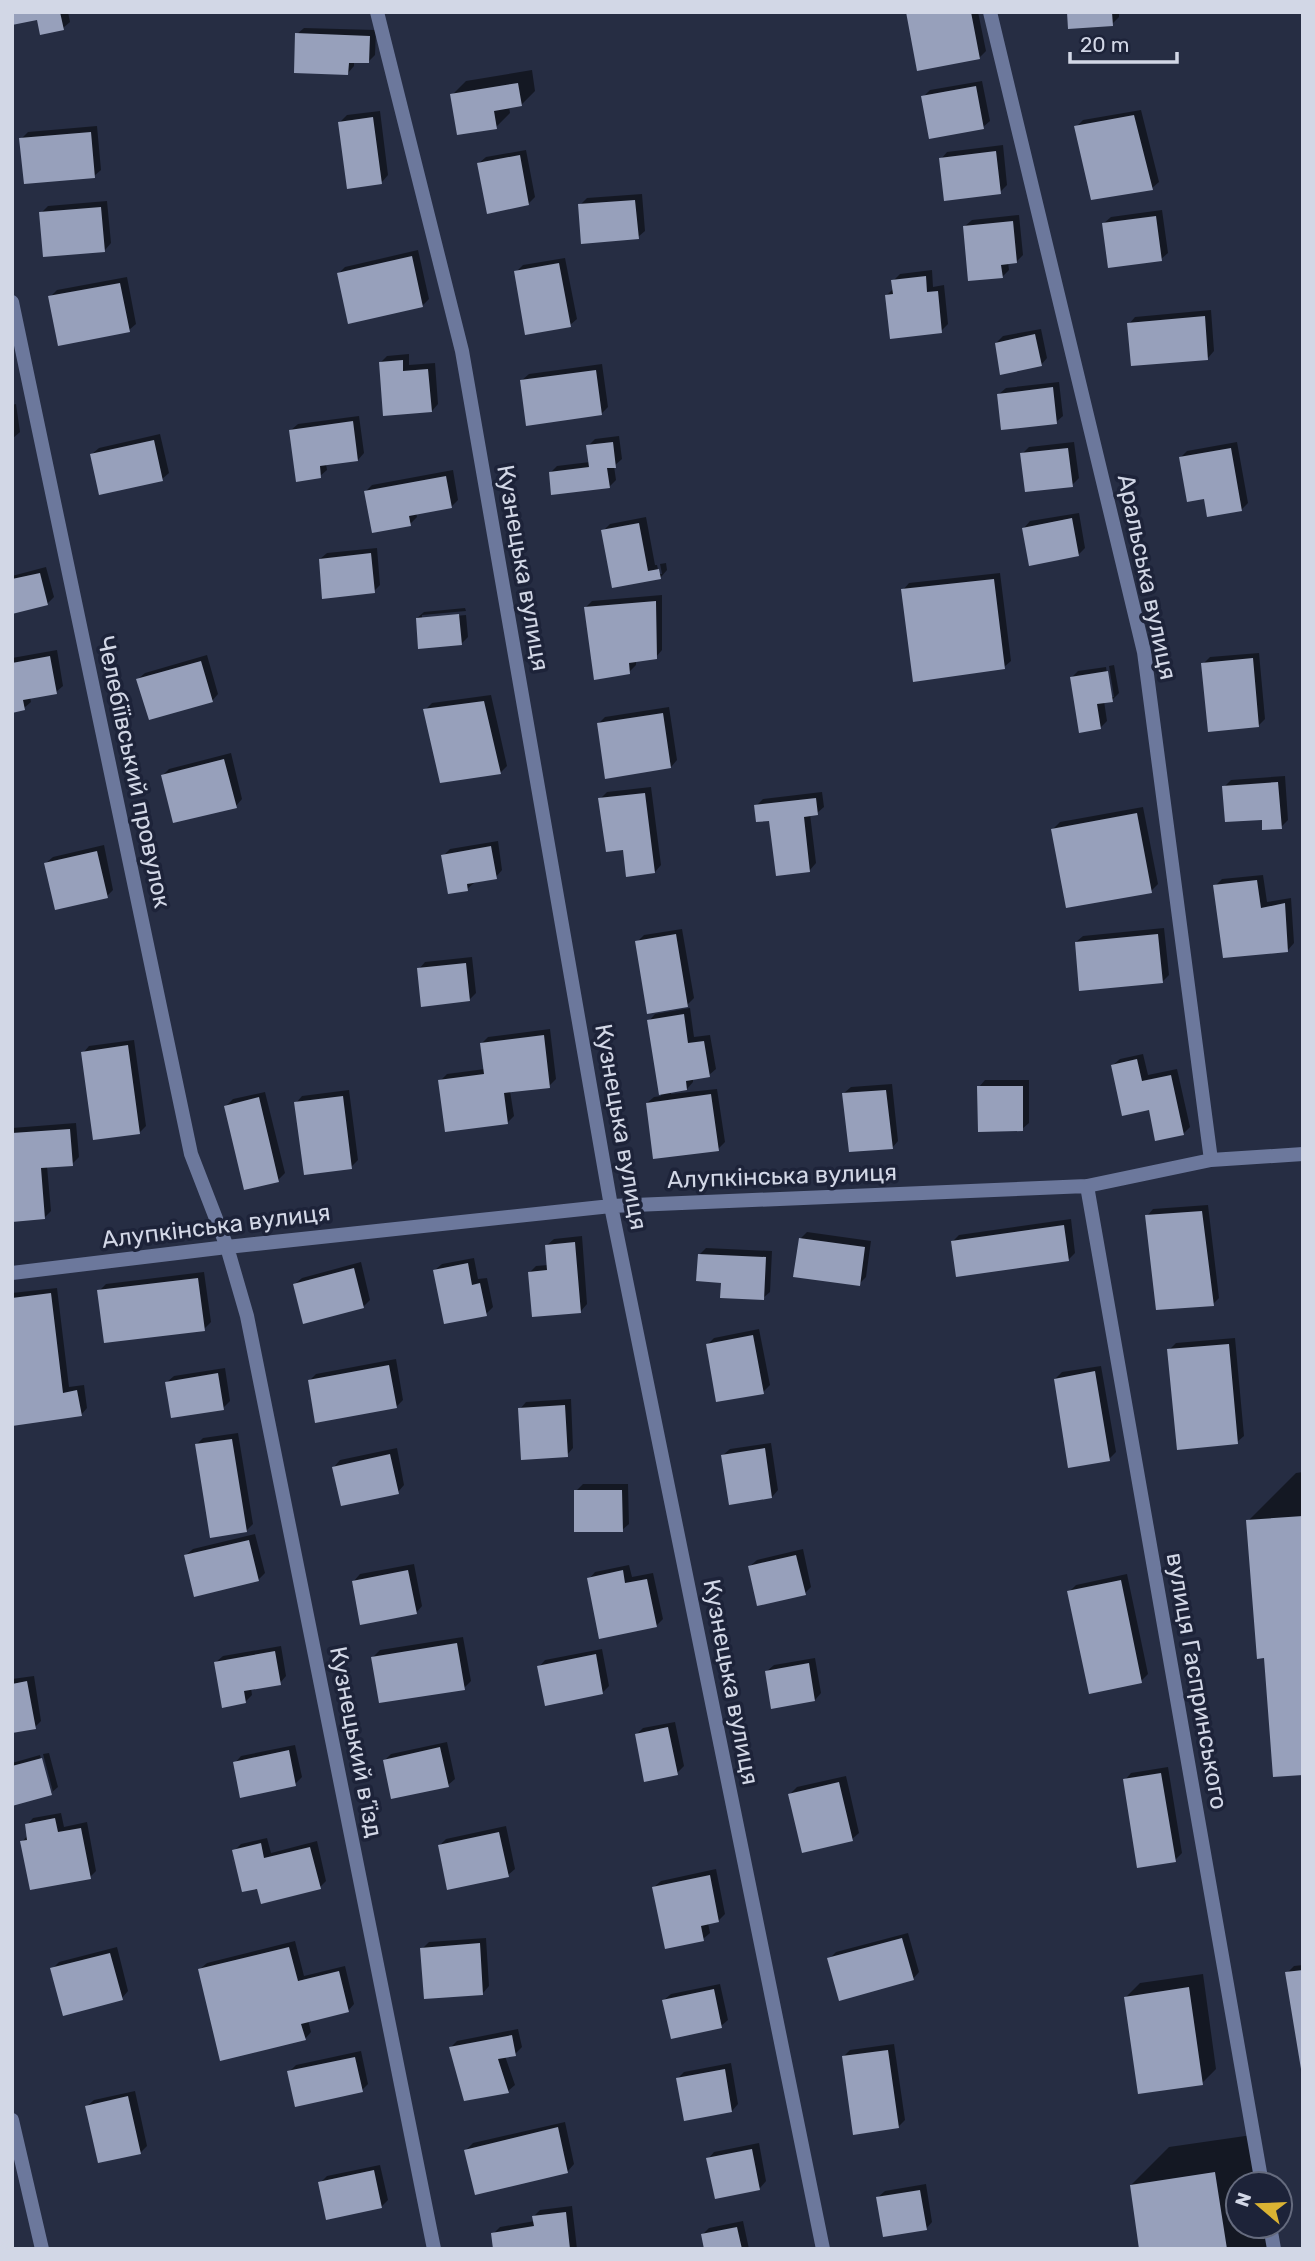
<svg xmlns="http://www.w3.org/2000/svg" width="1315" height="2261" viewBox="0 0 1315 2261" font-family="Rubik,sans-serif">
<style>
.shadow{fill:#0007}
.building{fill:#97a0bb}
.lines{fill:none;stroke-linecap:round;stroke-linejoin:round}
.street{stroke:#6c789c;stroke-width:14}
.labels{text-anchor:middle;stroke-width:7;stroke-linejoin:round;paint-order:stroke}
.street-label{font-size:24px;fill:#d2d7e6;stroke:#1d2339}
</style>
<rect width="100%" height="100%" fill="#262d43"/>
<!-- shadow -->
<path class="shadow" d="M12,12H68L70,22L63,28L38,18Z
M908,12H978L986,51L979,58Z
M1069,12H1119V17L1112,24Z
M304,28L376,30L375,55L368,62L354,61V66L348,73L297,34Z
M532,70L535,91L521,105L509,107L510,113L496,127L452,95L466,81Z
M982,81L990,121L983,127L923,97L930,90Z
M1141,110L1159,182L1152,188L1076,127L1083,120Z
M380,111L388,175L382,182L340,122L347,115Z
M97,126L101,170L94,176L21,139L28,132Z
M1003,145L1007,185L1000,192L941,159L947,152Z
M526,150L535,197L528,204L479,163L486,157Z
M642,194L645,231L638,237L580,205L587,198Z
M107,201L111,243L105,250L41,213L48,206Z
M1162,210L1168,253L1161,259L1104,223L1111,217Z
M1019,215L1023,255L1016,262H1008L1009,270L1002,277L965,226L972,220Z
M418,250L429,299L423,305L338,274L345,267Z
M565,258L577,319L570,325L516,272L523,265Z
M932,270L933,287L944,285L948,324L941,331L886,296L894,288L893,281L900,274Z
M127,277L136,324L129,330L50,297L57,290Z
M1211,310L1214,351L1208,358L1129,324L1135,317Z
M1041,329L1047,358L1041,365L996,343L1003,336Z
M409,354V365L435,363L438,404L432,411L380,363L387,356Z
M602,364L608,407L601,414L522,380L529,374Z
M1059,382L1063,416L1056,422L999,394L1006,388Z
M16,404L20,432L12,439V450V405Z
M359,416L364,453L358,460L326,464L327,470L320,476L291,430L298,424Z
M160,434L169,473L162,479L92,454L99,448Z
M619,436L622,459L614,466L616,480L609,487L551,472L557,466L590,462L588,446L595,439Z
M1074,442L1079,478L1072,485L1022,454L1029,447Z
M1237,442L1248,503L1241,510L1205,497L1180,458L1187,451Z
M453,470L458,500L451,507L416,513L417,517L410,524L366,491L372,485Z
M1079,513L1085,548L1078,555L1024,528L1030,521Z
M646,517L655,565H657L659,574H662L660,564L666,563L667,570L661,577L614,586L603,531L610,524Z
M377,548L380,585L374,591L320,559L327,553Z
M46,567L54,597L47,604L12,613V576Z
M1000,573L1011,661L1004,667L903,590L909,583Z
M662,595V650L656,657L636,660V665L629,672L586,607L592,601Z
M465,608L466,611L422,615V619L466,615L468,637L461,644L417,618L424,612Z
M57,650L63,686L56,692L30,697L31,702L24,708L12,711V658Z
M1259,653L1265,719L1258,726L1203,664L1210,657Z
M207,655L218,694L212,701L138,679L145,673Z
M1114,665L1119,693L1112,700L1104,701L1107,721L1100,728L1072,677L1078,671L1106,667L1110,697H1114L1109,666Z
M491,695L507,766L500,773L425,710L432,703Z
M669,707L677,760L671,767L598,724L605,717Z
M231,753L242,799L236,806L162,776L169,769Z
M1285,776L1288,820L1281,827L1263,818L1224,787L1231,780Z
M651,787L661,865L655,872L625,848L600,799L607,792Z
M822,792L824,807L817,813L810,814L816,863L810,870L771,819L756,806L763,799Z
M1143,807L1158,884L1151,891L1053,829L1060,822Z
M498,841L502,870L496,877L474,883L467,889L443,856L450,849Z
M104,845L113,890L107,896L46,863L53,857Z
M1263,875L1267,902L1291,898L1294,943L1288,950L1215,886L1222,879Z
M1164,928L1169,975L1162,982L1076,942L1083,936Z
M682,929L694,998L687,1005L637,942L644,935Z
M472,957L476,993L469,1000L419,969L425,962Z
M690,1008L694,1037L710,1035L716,1069L709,1075L693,1078V1082L687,1089L671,1091V1094L717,1089L725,1142L718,1149L647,1103L654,1097L661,1096L649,1021L655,1014Z
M550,1029L556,1079L549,1086L510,1091L514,1116L507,1123L440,1081L447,1074L485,1069L481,1044L488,1037Z
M134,1040L146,1126L140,1132L83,1053L89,1046Z
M1143,1054L1148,1075L1177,1069L1190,1127L1183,1134L1150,1108L1113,1065L1120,1059Z
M985,1080H1029V1123L1022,1129L979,1087Z
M892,1084L898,1141L892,1148L844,1093L851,1087Z
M349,1090L358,1160L351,1167L296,1103L302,1096Z
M265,1092L285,1173L278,1180L226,1106L233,1099Z
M76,1123L79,1157L72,1164L47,1166L51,1211L44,1218L12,1220V1128Z
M1208,1205L1219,1298L1213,1304L1147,1216L1153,1209Z
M1071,1219L1075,1253L1069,1259L953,1241L959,1235Z
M807,1232L871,1241L866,1277L859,1284L800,1239Z
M582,1236L587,1304L581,1311L529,1273L536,1266L548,1265L547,1245L554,1239Z
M706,1248L772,1251L770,1292L763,1298L723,1281L700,1254Z
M474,1258L478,1279L487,1278L493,1307L486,1314L435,1270L442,1264Z
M361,1262L370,1300L364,1306L295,1284L302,1278Z
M204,1272L211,1322L204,1329L99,1291L106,1284Z
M57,1288L69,1387L84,1385L87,1408L81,1415L12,1425V1293Z
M759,1329L770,1385L763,1392L708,1344L714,1338Z
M1235,1338L1244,1436L1237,1442L1169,1350L1176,1343Z
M396,1359L403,1400L396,1407L309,1381L316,1374Z
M1101,1366L1116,1452L1109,1459L1055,1379L1062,1372Z
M225,1368L230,1401L223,1408L167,1382L174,1376Z
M571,1399L573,1448L567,1455L520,1409L526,1402Z
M238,1433L253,1524L246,1531L196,1445L203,1438Z
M771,1443L778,1490L772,1497L723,1455L730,1449Z
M397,1448L404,1485L398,1492L334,1467L340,1460Z
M1303,1472V1773L1265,1656L1248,1521L1296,1473Z
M583,1484H628L629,1524L622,1530L576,1491Z
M255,1534L265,1573L258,1580L186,1555L193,1549Z
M803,1549L811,1587L805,1593L750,1566L757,1560Z
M414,1564L422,1606L416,1613L354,1581L360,1574Z
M629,1565L632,1577L653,1573L663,1619L656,1626L589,1579L595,1572Z
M1127,1574L1148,1674L1141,1681L1069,1592L1076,1585Z
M463,1637L471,1681L464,1688L373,1657L380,1650Z
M281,1646L286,1676L280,1683L251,1688L252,1695L245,1702L216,1662L223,1656Z
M602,1649L609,1686L602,1693L539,1667L545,1660Z
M815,1658L821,1693L815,1700L767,1671L774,1665Z
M34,1676L41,1721L35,1727L12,1731V1679Z
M675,1722L684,1766L677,1773L637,1734L643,1728Z
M447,1742L455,1779L448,1785L385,1760L391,1754Z
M295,1745L302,1777L295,1784L235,1763L241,1756Z
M49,1753L58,1787L51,1793L12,1804V1763L40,1755L50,1792H53L43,1754Z
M1168,1767L1182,1853L1175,1860L1125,1780L1131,1773Z
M846,1776L859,1833L852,1839L790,1794L797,1787Z
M61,1813L64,1827L87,1822L96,1871L90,1877L22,1842L28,1835L27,1825L33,1818Z
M506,1826L515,1869L508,1875L439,1846L446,1839Z
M267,1838L271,1853L317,1841L326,1881L320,1887L258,1886L234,1851L241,1844Z
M716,1869L725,1914L719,1920L708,1923L710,1933L703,1939L654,1887L661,1881Z
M908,1933L919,1972L913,1979L829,1959L836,1952Z
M486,1938L489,1986L483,1993L422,1949L429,1942Z
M295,1941L304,1976L345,1966L354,2004L348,2011L308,2020L311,2032L305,2039L200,1969L207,1963Z
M117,1947L128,1991L122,1998L52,1969L59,1962Z
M1303,1965V2067L1287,1973L1294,1966Z
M1203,1974L1216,2069L1202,2083L1126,1997L1140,1983Z
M720,1984L728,2020L721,2026L664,2000L671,1994Z
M518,2029L522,2047L515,2054L505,2056L515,2085L508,2091L465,2099L451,2047L457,2041Z
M894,2044L905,2120L898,2127L843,2057L850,2050Z
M361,2051L368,2084L362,2090L289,2072L296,2065Z
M731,2063L738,2104L732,2111L678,2078L684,2072Z
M135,2091L147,2146L140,2153L87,2106L94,2100Z
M565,2122L574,2164L568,2171L476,2193L466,2150L473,2143Z
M1252,2135L1260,2184H1238V2226H1266L1270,2249H1141L1131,2185L1169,2147Z
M759,2143L766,2181L760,2188L708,2159L714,2152Z
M380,2165L388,2200L381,2207L320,2183L327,2176Z
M926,2184L932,2222L926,2229L878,2197L885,2191Z
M572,2206L577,2249H495L493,2234L500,2227L535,2221L534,2216L540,2210Z
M743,2221L749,2249H705L703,2234L709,2228Z"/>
<!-- building -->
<path class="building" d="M12,12H60L64,30L40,35L37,20L12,25Z
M906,12H971L980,59L917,71Z
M1067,12H1112L1113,26L1068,29Z
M295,33L370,36L369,63H349L348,75L294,73Z
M518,83L522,106L494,111L497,129L457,135L450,94Z
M976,86L984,129L929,139L921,96Z
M1134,115L1153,190L1091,200L1074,126Z
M373,117L382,184L347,189L338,122Z
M91,132L95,178L24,184L19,138Z
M996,151L1001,194L944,201L939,158Z
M520,155L529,205L487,214L477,163Z
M635,200L639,239L581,244L578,204Z
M101,207L105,252L43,257L39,212Z
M1156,216L1162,261L1108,268L1102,223Z
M1013,221L1017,263L1001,265L1003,278L968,281L963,226Z
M412,256L423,307L348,324L337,273Z
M559,263L571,327L525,335L514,271Z
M926,276L927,292L938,291L942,333L890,339L885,295L893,294L891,280Z
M120,283L130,332L58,346L48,296Z
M1205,316L1208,360L1131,366L1127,323Z
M1035,334L1042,366L1000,375L995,343Z
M403,360V371L428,369L432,412L383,416L379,362Z
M596,370L602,415L526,426L520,380Z
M1053,387L1057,424L1001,430L997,394Z
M353,421L358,461L320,466L321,478L296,482L289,430Z
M154,440L163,481L99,495L90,454Z
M613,442L616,468H607L610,488L551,495L549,472L589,467L586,445Z
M1068,448L1073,487L1025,492L1020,453Z
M1231,448L1242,511L1207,517L1204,499L1187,502L1179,457Z
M446,476L452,508L409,516L411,526L372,533L364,491Z
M1072,518L1079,556L1029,566L1022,528Z
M639,523L648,571L659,569L661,579L612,588L601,530Z
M371,553L375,593L322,599L319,559Z
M40,573L48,605L12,614V579Z
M994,579L1005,669L913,682L901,589Z
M656,601L657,659L629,663L630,674L594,680L584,607Z
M459,614L462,645L418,649L416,618Z
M50,656L57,694L23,700L25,710L12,713V663Z
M1253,658L1259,727L1208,732L1201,663Z
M201,661L213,702L149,720L136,679Z
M1108,671L1113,702L1097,704L1101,729L1079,733L1070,677Z
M484,701L501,774L440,783L423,709Z
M663,713L671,768L605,779L597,723Z
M224,759L237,808L173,823L161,775Z
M1278,782L1282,829L1262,830V820L1225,822L1222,786Z
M645,793L655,873L626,877L623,850L606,852L598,798Z
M816,798L818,815L804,817L810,872L776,876L769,821L756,822L754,805Z
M1137,813L1152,893L1066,908L1051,829Z
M491,846L497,879L467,884L468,891L448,894L441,855Z
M97,851L108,898L55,910L44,863Z
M1257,880L1261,908L1285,903L1288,952L1223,958L1213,885Z
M676,934L688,1007L647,1014L635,941Z
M1158,934L1163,983L1079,991L1075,942Z
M466,963L470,1001L421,1007L417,968Z
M684,1014L688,1043L704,1041L710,1077L686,1081L687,1090L659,1095L647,1020Z
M544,1035L550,1088L504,1093L508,1124L445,1132L438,1080L484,1074L480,1043Z
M128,1045L140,1134L93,1140L81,1052Z
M1137,1059L1142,1081L1171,1075L1184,1135L1155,1141L1149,1110L1122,1116L1111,1065Z
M977,1086H1023V1131L978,1132Z
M886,1090L893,1149L849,1152L842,1093Z
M711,1094L719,1151L653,1159L646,1103Z
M343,1096L352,1169L304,1175L294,1102Z
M259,1097L279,1182L244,1190L224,1106Z
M70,1129L73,1166L41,1168L45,1219L12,1222V1133Z
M1202,1211L1214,1306L1156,1310L1145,1215Z
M1064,1225L1069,1261L956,1277L951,1241Z
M799,1238L865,1247L860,1286L793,1277Z
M575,1242L581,1313L532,1317L528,1272L547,1270L545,1245Z
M698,1254L766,1257L764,1300L720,1298L721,1283L696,1281Z
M468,1263L472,1285L480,1283L487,1316L444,1324L433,1270Z
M354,1268L364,1308L303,1324L293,1284Z
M198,1278L205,1331L104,1343L97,1290Z
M51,1293L63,1393L77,1390L82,1416L12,1426V1298Z
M753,1335L764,1394L716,1402L706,1344Z
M1229,1344L1238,1444L1177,1450L1167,1349Z
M389,1365L397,1408L315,1423L308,1380Z
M1095,1371L1110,1461L1068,1468L1054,1379Z
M218,1373L224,1410L171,1418L165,1382Z
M565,1405L568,1457L521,1460L518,1408Z
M232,1439L247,1532L210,1538L195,1444Z
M765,1448L772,1498L729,1505L721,1455Z
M390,1454L399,1494L341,1506L332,1467Z
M574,1490H622L623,1532H574Z
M1303,1516V1775L1273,1777L1264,1658L1257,1659L1246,1520Z
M249,1540L259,1581L194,1597L184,1555Z
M796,1555L806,1595L757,1606L748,1566Z
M408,1570L417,1614L360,1625L352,1581Z
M623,1570L625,1583L647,1579L657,1627L599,1639L587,1578Z
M1121,1580L1142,1683L1089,1694L1067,1591Z
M457,1643L465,1690L379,1703L371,1657Z
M275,1651L281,1685L244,1691L246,1703L222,1708L214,1662Z
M596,1654L603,1694L545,1706L537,1666Z
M809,1663L815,1701L771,1709L765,1671Z
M27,1681L36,1729L12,1733V1684Z
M668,1727L678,1775L644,1782L635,1734Z
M440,1747L449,1787L391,1799L383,1760Z
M289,1750L296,1786L240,1798L233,1762Z
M42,1758L52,1795L12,1806V1766Z
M1161,1773L1176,1862L1137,1868L1123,1779Z
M839,1782L853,1841L802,1853L788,1794Z
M55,1818L58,1832L81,1828L91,1879L30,1890L20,1841L27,1840L25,1824Z
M499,1832L509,1877L447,1890L438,1845Z
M261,1843L264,1858L310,1847L321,1889L261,1904L257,1889L242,1892L232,1850Z
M710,1875L719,1922L701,1926L704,1941L665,1949L652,1887Z
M902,1938L914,1980L839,2001L827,1958Z
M480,1943L483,1995L424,1999L420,1948Z
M289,1947L298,1981L339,1971L349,2012L301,2024L306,2040L220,2061L198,1969Z
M110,1953L123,2000L63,2016L50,1968Z
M1303,1970V2069H1301L1285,1972Z
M1189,1987L1203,2085L1138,2094L1124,1997Z
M714,1989L722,2028L671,2039L662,2000Z
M512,2035L516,2056L498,2059L509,2093L464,2101L449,2047Z
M888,2050L899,2128L853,2135L842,2056Z
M355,2057L363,2092L295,2107L287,2071Z
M725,2069L732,2112L684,2121L676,2078Z
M128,2096L141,2154L98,2163L85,2106Z
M558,2127L568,2173L475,2195L464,2150Z
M752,2149L760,2190L715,2199L706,2158Z
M374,2170L382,2208L326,2220L318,2182Z
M1215,2172L1227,2249H1139L1130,2185Z
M920,2190L927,2230L883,2237L876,2197Z
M566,2212L570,2249H493L491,2233L534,2226L532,2216Z
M737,2227L742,2249H704L701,2234Z"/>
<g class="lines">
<!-- street -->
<path class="street" d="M377,12L462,351L611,1206L823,2249
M990,12L1144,652L1211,1160
M12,302L191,1154L227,1247L247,1316L434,2249
M1087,1186L1262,2184
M12,1273L227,1247L611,1206L1087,1186L1211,1160L1303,1154
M12,2120L42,2249
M1270,2226L1274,2249"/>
</g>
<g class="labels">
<!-- street labels -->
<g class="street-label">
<text transform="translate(523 568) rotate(80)" y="8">Кузнецька вулиця</text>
<text transform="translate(1147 577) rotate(78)" y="8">Аральська вулиця</text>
<text transform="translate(134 772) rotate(78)" y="8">Челебіївський провулок</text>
<text transform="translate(621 1127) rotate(80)" y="8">Кузнецька вулиця</text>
<text transform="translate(782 1176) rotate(-2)" y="8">Алупкінська вулиця</text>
<text transform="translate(216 1226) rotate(-7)" y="8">Алупкінська вулиця</text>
<text transform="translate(1197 1681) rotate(80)" y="8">вулиця Гаспринського</text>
<text transform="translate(731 1682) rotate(79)" y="8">Кузнецька вулиця</text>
<text transform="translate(356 1742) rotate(79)" y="8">Кузнецький в’їзд</text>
</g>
</g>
<!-- border -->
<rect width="1315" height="2261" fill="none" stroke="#d2d7e6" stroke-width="28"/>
<!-- north arrow -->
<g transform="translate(1259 2205) rotate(289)"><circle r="33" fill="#1d2339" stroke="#656b7e" stroke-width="2"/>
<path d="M0-5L12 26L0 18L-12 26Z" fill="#dab333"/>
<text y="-10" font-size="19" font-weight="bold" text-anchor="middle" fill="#d2d7e6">N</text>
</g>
<!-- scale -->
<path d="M1070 52v10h107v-10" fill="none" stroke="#d2d7e6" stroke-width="3.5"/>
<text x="1080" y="52" font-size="21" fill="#d2d7e6" stroke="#1d2339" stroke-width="5" paint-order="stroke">20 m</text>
</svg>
